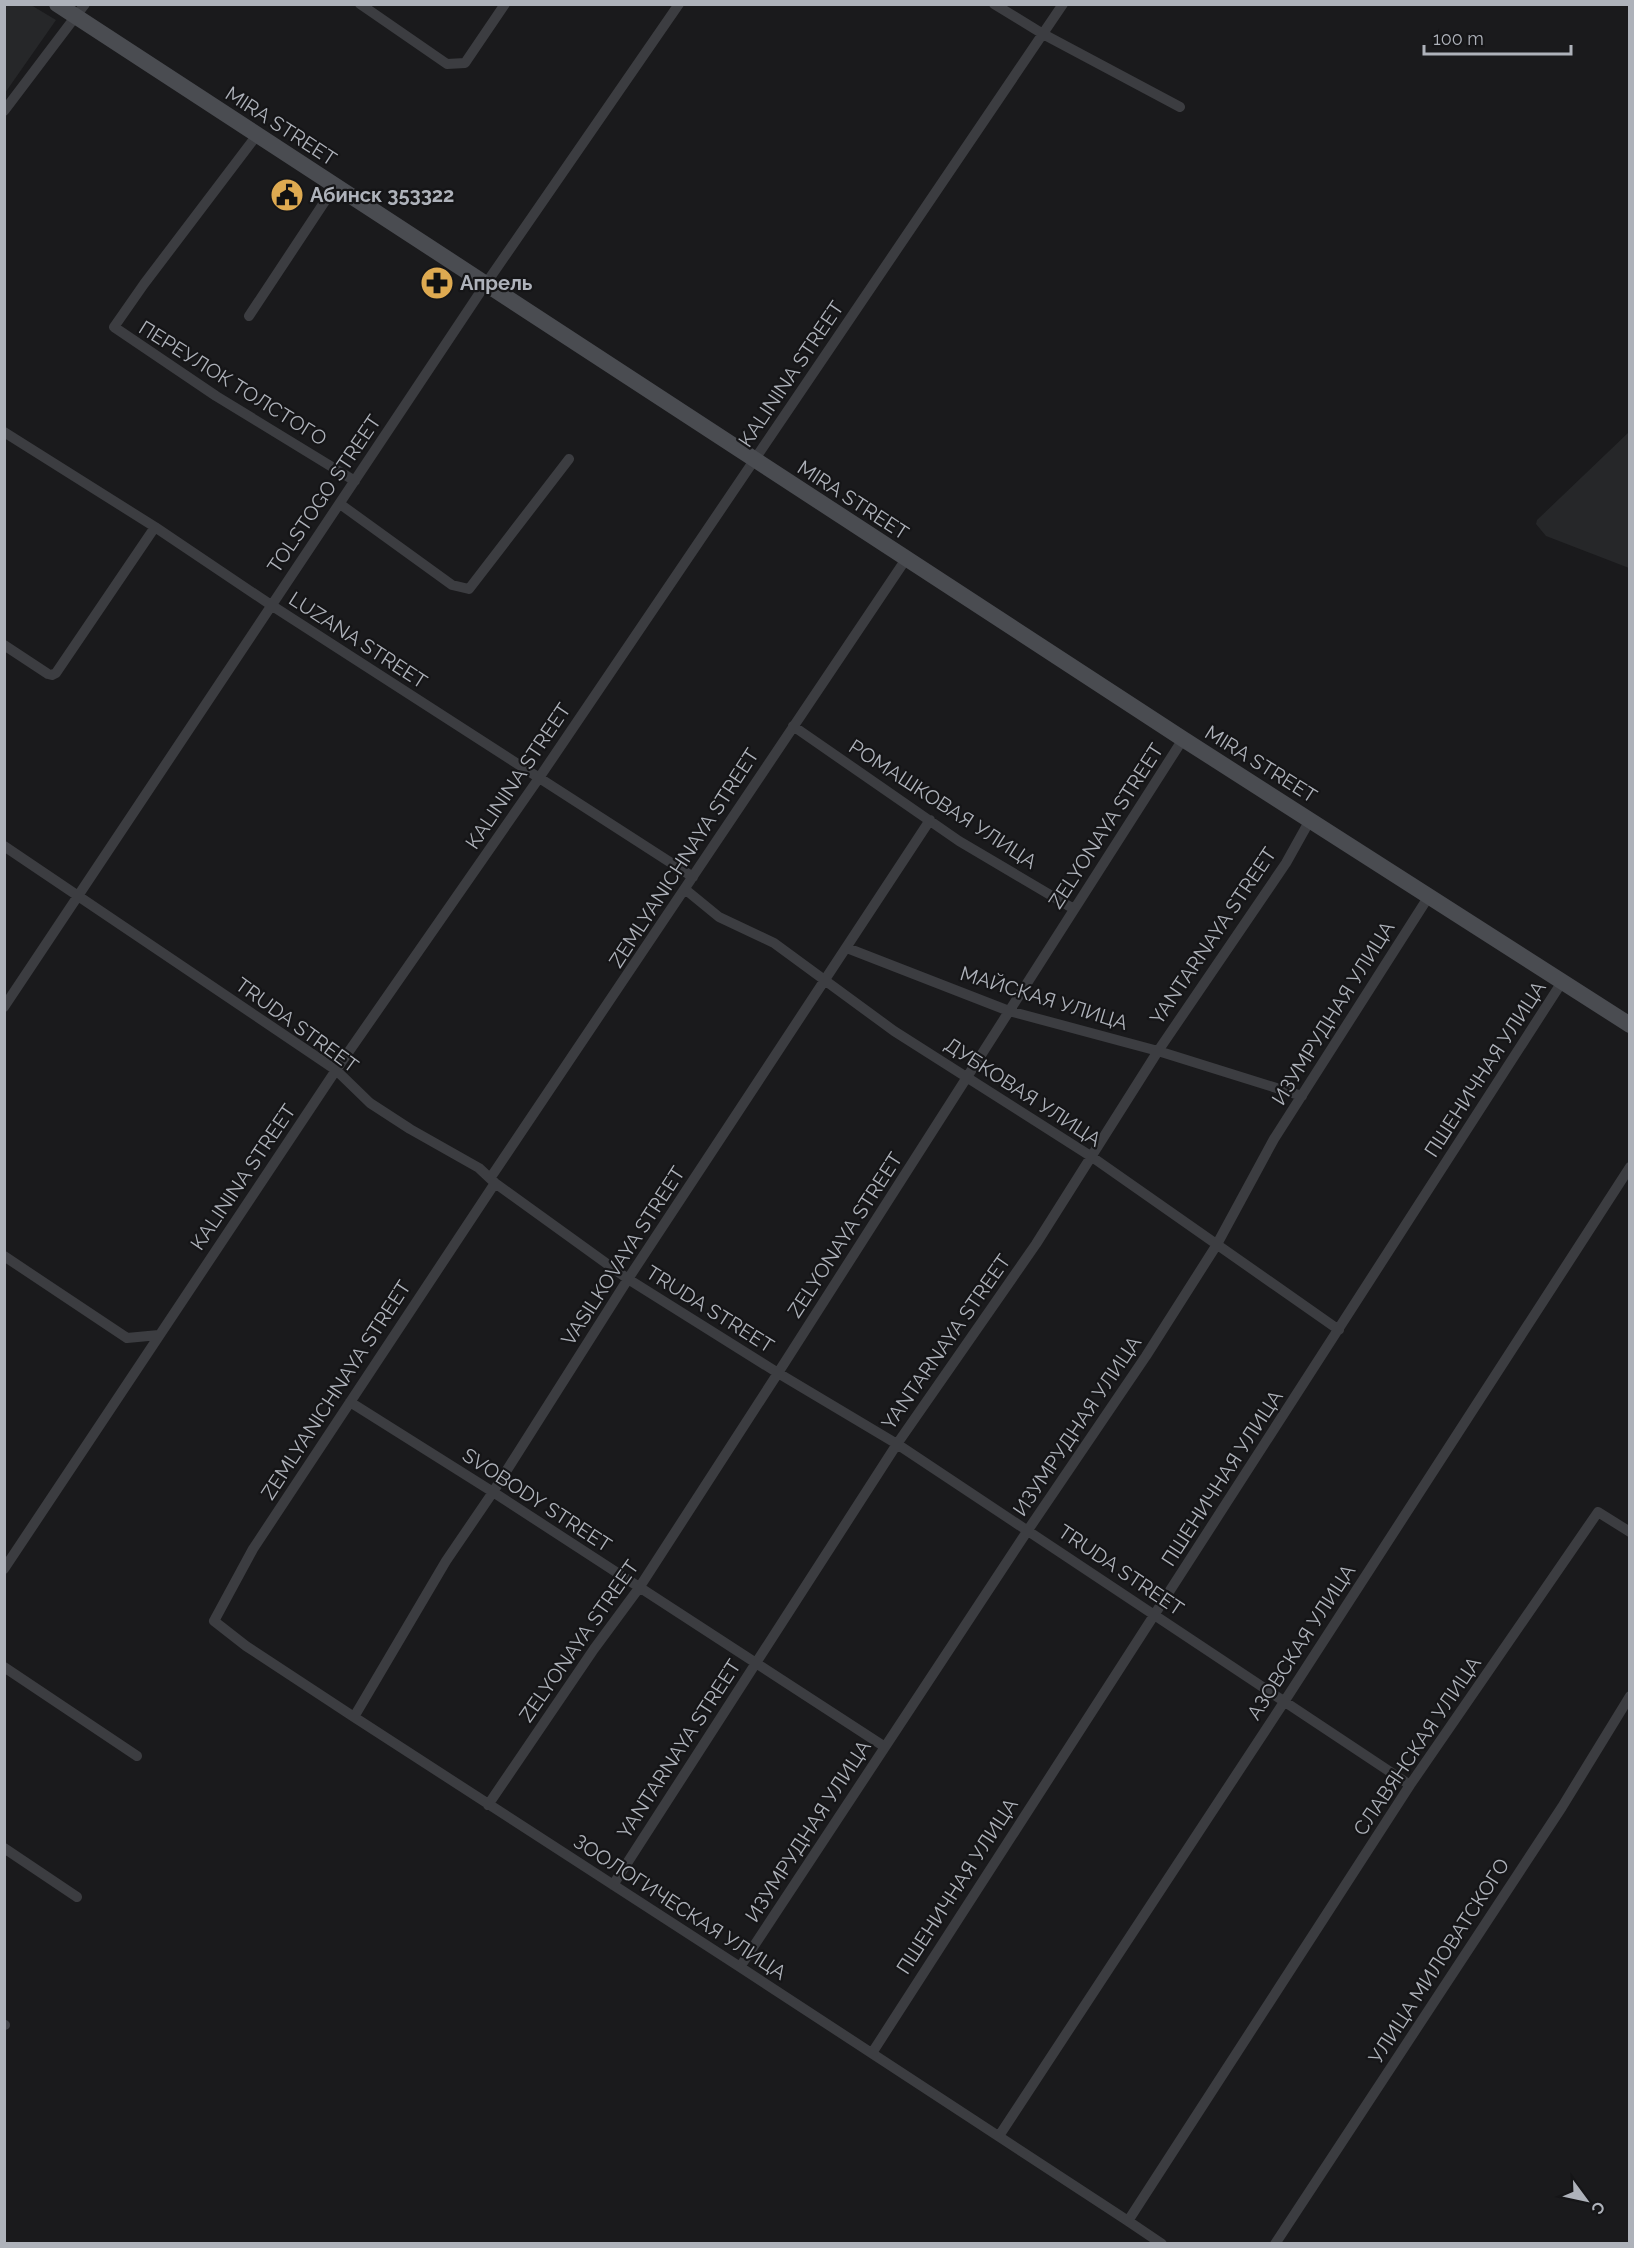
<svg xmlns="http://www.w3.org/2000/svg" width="1634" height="2248" viewBox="0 0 1634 2248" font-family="Raleway,sans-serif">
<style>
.built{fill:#262729}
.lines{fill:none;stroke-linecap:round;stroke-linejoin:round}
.minor{stroke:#3c3d41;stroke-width:10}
.secondary{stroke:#4a4c51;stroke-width:16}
.labels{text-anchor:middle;stroke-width:4.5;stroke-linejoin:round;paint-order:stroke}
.street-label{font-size:20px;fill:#aeb2ba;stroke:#151517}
.poi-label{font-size:20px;font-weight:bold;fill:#aeb2ba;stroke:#151517;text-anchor:start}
</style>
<rect width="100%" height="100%" fill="#1a1a1c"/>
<!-- built -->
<path class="built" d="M5,4L31,5L56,20L5,93Z
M1629,432V568L1546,536L1536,524L1537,520Z"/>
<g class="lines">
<!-- minor -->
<path class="minor" d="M360,4L447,64L465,63L505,4
M994,4L1043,34L1180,107
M4,111L85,4
M257,135L144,284L114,327L216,396L355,481
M249,316L335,186
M4,432L155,527L271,605L693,877
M340,504L452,585L469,589L569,459
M4,645L48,674L52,675L56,673L155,527
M793,726L959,841L1074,909
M4,846L336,1070L370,1103L410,1129L479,1168L495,1183L628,1279L778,1373L897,1444L1410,1785
M686,890L719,917L774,943L894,1031L1092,1157L1339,1330
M847,948L1009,1011L1158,1051L1302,1096
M4,1007L485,285L679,4
M491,1177C630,972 767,765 906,559
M495,1183L253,1549L214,1621L246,1646L354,1717L740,1967L1128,2221
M4,1256L127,1338L159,1335
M350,1402L493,1492L885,1747
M4,1569L336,1070L539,778L1063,4
M4,1667L137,1756
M354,1717L446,1561L493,1492L628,1279L930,820
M488,1805L594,1649L639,1588L778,1373L1183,739
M4,1848L77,1897
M613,1885L897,1444L1036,1244L1158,1051L1286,863L1310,820
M740,1967L1028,1530L1146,1356L1216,1246L1274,1139L1429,896
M4,2025H5
M872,2053L1562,982
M999,2136L1284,1702L1630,1167
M1162,2244L1128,2221L1410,1785L1598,1512L1630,1532
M1275,2244L1562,1807L1630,1696"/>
<!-- secondary -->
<path class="secondary" d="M57,4L1183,739L1630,1025"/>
</g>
<!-- icons -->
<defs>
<g id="civic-disc" transform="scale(1.725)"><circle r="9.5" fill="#deaa51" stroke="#151517"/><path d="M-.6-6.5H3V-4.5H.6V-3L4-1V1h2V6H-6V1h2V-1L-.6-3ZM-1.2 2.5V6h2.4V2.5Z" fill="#111"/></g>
<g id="pharmacy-disc" transform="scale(1.725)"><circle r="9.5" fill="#deaa51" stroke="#151517"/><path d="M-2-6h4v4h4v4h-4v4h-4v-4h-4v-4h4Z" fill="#111"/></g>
</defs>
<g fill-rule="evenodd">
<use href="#civic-disc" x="287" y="195"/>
<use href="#pharmacy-disc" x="437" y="283"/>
</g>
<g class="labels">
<!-- street labels -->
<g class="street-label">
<text transform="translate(281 126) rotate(33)" y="7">MIRA STREET</text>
<text transform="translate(791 374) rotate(-56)" y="7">KALININA STREET</text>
<text transform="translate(233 383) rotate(32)" y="7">ПЕРЕУЛОК ТОЛСТОГО</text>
<text transform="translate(324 494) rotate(-56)" y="7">TOLSTOGO STREET</text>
<text transform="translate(853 500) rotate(33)" y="7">MIRA STREET</text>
<text transform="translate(358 640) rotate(33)" y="7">LUZANA STREET</text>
<text transform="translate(1261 764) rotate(32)" y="7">MIRA STREET</text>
<text transform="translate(518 776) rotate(-56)" y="7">KALININA STREET</text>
<text transform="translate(943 804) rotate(33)" y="7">РОМАШКОВАЯ УЛИЦА</text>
<text transform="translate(1106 826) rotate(-57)" y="7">ZELYONAYA STREET</text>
<text transform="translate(684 858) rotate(-57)" y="7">ZEMLYANICHNAYA STREET</text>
<text transform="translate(1213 936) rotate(-56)" y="7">YANTARNAYA STREET</text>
<text transform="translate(1044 998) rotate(17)" y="7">МАЙСКАЯ УЛИЦА</text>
<text transform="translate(1333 1013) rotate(-58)" y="7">ИЗУМРУДНАЯ УЛИЦА</text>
<text transform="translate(297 1025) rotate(36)" y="7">TRUDA STREET</text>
<text transform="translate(1485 1069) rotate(-57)" y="7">ПШЕНИЧНАЯ УЛИЦА</text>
<text transform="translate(1023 1092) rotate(33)" y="7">ДУБКОВАЯ УЛИЦА</text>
<text transform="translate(243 1177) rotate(-56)" y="7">KALININA STREET</text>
<text transform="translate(845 1235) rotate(-57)" y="7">ZELYONAYA STREET</text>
<text transform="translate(623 1256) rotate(-57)" y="7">VASILKOVAYA STREET</text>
<text transform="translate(710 1309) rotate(32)" y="7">TRUDA STREET</text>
<text transform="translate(946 1342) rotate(-55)" y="7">YANTARNAYA STREET</text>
<text transform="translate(336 1390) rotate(-57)" y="7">ZEMLYANICHNAYA STREET</text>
<text transform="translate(1077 1426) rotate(-56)" y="7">ИЗУМРУДНАЯ УЛИЦА</text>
<text transform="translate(1222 1478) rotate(-57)" y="7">ПШЕНИЧНАЯ УЛИЦА</text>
<text transform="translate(537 1500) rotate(33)" y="7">SVOBODY STREET</text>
<text transform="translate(1121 1570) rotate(34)" y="7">TRUDA STREET</text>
<text transform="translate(579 1641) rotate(-55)" y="7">ZELYONAYA STREET</text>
<text transform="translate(1301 1642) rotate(-57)" y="7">АЗОВСКАЯ УЛИЦА</text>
<text transform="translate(1417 1746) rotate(-56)" y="7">СЛАВЯНСКАЯ УЛИЦА</text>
<text transform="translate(679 1749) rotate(-57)" y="7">YANTARNAYA STREET</text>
<text transform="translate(808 1831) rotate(-57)" y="7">ИЗУМРУДНАЯ УЛИЦА</text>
<text transform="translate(957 1886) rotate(-57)" y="7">ПШЕНИЧНАЯ УЛИЦА</text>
<text transform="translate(680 1907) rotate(33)" y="7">ЗООЛОГИЧЕСКАЯ УЛИЦА</text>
<text transform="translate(1439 1961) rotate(-57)" y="7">УЛИЦА МИЛОВАТСКОГО</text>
</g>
<!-- poi labels -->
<g class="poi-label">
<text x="310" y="202">Абинск 353322</text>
<text x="460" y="290">Апрель</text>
</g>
</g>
<!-- border -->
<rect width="1634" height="2248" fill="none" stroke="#aeb2ba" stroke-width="12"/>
<!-- north arrow -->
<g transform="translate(1586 2200) rotate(123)" stroke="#151517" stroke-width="4.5" paint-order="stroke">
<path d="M0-4.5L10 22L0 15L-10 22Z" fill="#aeb2ba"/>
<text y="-9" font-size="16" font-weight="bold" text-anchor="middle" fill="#aeb2ba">С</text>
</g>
<!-- scale -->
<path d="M1424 45v9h147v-9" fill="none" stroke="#aeb2ba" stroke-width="3"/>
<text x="1433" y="45" font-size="18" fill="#aeb2ba" stroke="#151517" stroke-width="4.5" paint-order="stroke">100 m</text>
</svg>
